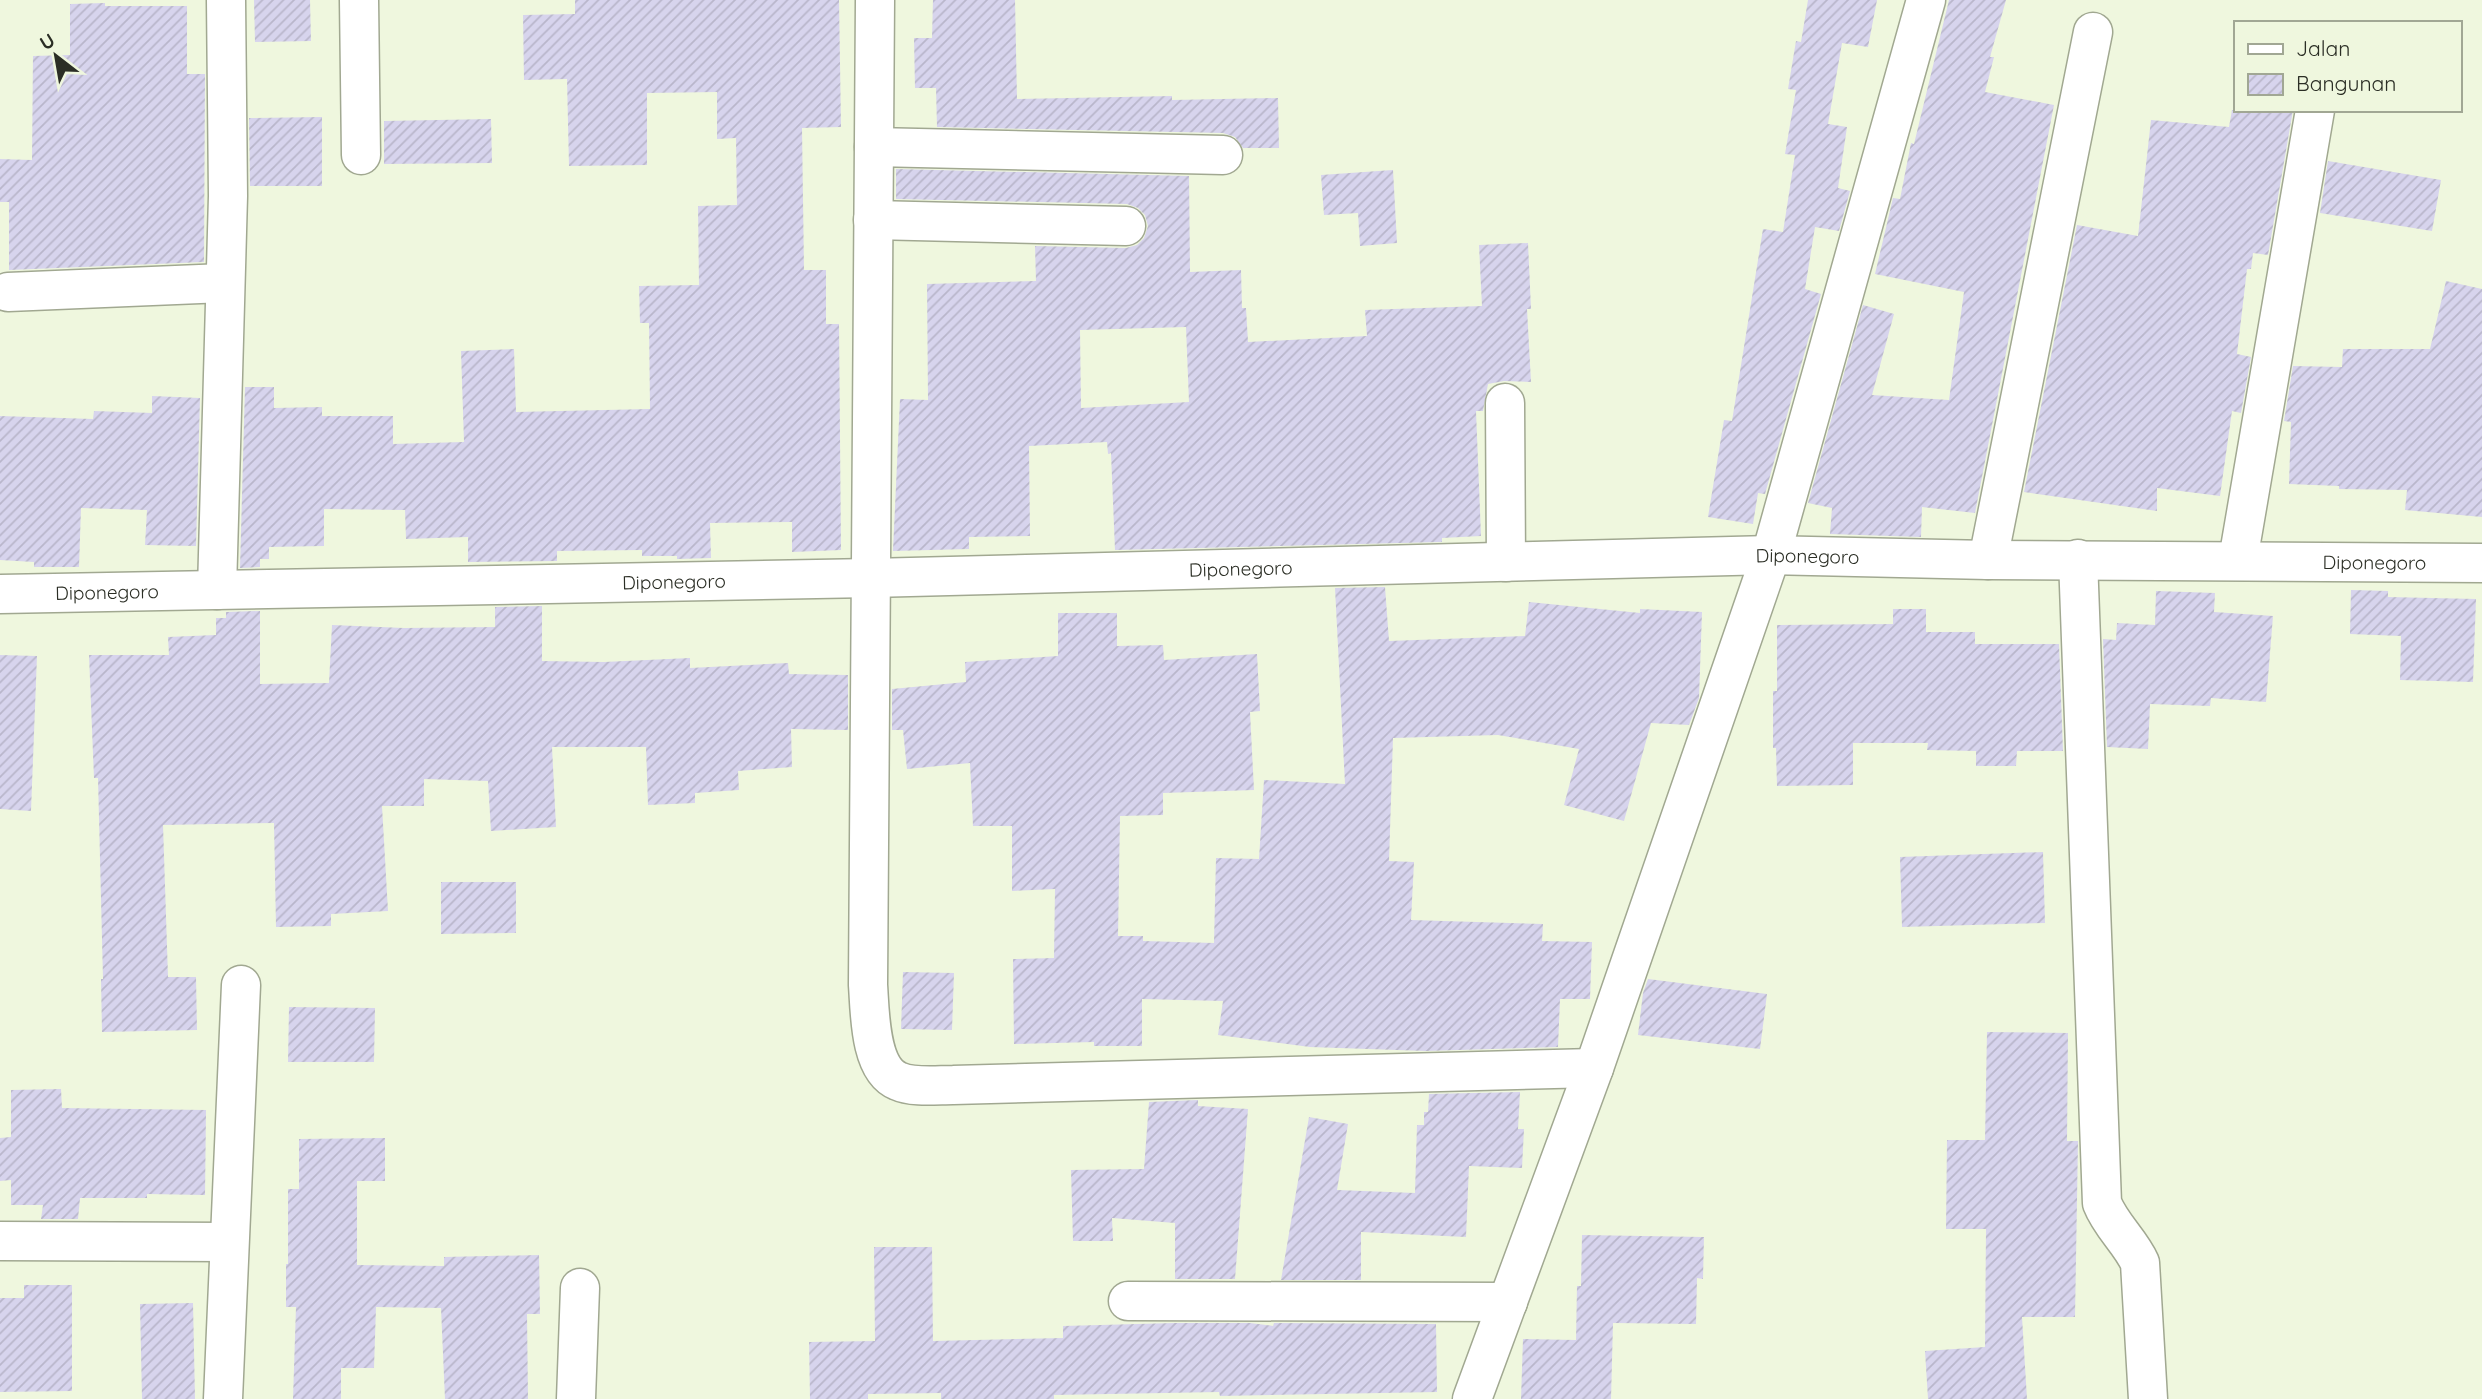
<svg xmlns="http://www.w3.org/2000/svg" width="2482" height="1399" viewBox="0 0 2482 1399" font-family="Quicksand,sans-serif">
<style>
.building{fill:url(#building-hatch);fill-rule:evenodd}
.lines{fill:none;stroke-linecap:round;stroke-linejoin:round}
.minor-casing{stroke:#a1a891;stroke-width:41}
.minor{stroke:#fff;stroke-width:38}
.labels{text-anchor:middle;stroke-width:6;stroke-linejoin:round;paint-order:stroke}
.street-label{font-size:19px;fill:#2b2e25;stroke:#eff7de}
</style>
<defs>
<pattern id="building-hatch" width="6" height="6" patternUnits="userSpaceOnUse" patternTransform="scale(1.75)"><rect width="6" height="6" fill="#d7d4ed"/><path d="M-1 1l2-2M0 6l6-6M5 7l2-2" fill="none" stroke="#b9b6cb"/></pattern>
</defs>
<rect width="100%" height="100%" fill="#eff7de"/>
<!-- building -->
<path class="building" d="M254,0H310L311,41L255,42Z
M575,0H839L841,127L802,128L804,270H826V324H839L841,550L792,552V522L710,523L711,558L677,559V556H642V550L557,551V561L468,562V537L406,539L405,510L324,509V546L269,547V559H260V567L240,568L245,387H274V408L322,407V416H393V444L464,442L461,351L514,349L516,412L650,409L649,323H640L639,286L699,285L698,206L737,205L736,138L717,139V92L647,93V165L569,166L567,79L524,80L523,15L575,14Z
M933,0H1015L1017,99L1172,96V100L1278,98L1279,148H1243L1235,137L1223,133L937,127L936,88H915L914,38H932Z
M1808,0H1877L1868,47L1842,43L1828,124L1847,127L1838,188L1850,191L1839,231L1815,227L1805,289L1821,294L1765,494L1758,493L1753,524L1708,517L1724,420L1732,421L1763,229L1783,232L1795,155L1785,154L1796,90L1788,89L1796,41L1801,42Z
M1949,0H2006L1990,57H1994L1985,92L2054,105L1975,513L1922,507L1921,537L1830,534L1832,508L1808,503L1863,305L1894,314L1872,395L1949,400L1964,292L1875,274L1893,198L1900,199L1911,143L1914,144Z
M105,3V6H187V74H205L204,262L9,270V202H0V159L32,160L33,56L70,55V4Z
M2232,110H2293L2268,255L2253,253L2251,269H2247L2237,354L2251,357L2241,413L2232,411L2220,496L2157,488V511L2024,492L2077,225L2138,236L2151,120L2229,127Z
M322,117V186H250L249,118Z
M491,119L492,163L384,164V121Z
M2328,161L2441,180L2432,231L2320,213Z
M896,169L1189,176L1190,272L1241,270L1242,308H1246L1248,342L1367,336L1365,310L1482,306L1479,245L1528,243L1531,309H1527L1531,382L1504,381L1488,384L1483,411H1476L1481,536L1442,538V542L1115,550L1111,453L1108,454L1107,442L1029,446L1030,536L969,537V549L893,551L900,399L928,400L927,284L1036,281L1035,246L1126,248L1137,245L1144,238L1148,226L1145,215L1138,208L1127,204L896,199ZM1186,327L1189,402L1081,408L1080,330Z
M1393,170L1397,243L1360,246L1358,213L1324,215L1321,175Z
M2446,281L2482,289V517L2405,510L2407,490L2339,489V486L2289,484L2291,422L2284,421L2293,366L2342,367L2343,349H2430Z
M152,396L200,398L196,546L145,545L147,510L81,508L79,567H34V562L0,560V416L93,419L94,411L152,413Z
M1385,587L1389,641L1525,636L1529,602L1640,613V609L1702,612L1699,698L1689,725L1651,723L1624,821L1564,805L1579,749L1498,735L1393,738L1389,861L1414,862L1411,920L1543,924L1542,941L1592,942L1590,999H1560L1558,1047L1426,1051L1310,1047L1218,1035L1223,1001L1142,999V1046H1094V1042L1014,1044L1013,959L1054,958L1055,889L1012,891V826H973L970,763L907,769L903,730H892V689L966,682L965,662L1058,656V613H1117V646L1163,645L1164,660L1257,654L1260,711L1250,712L1254,790L1163,793V815L1120,816L1118,936H1143V941L1214,943L1216,858L1259,859L1264,780L1345,784L1335,588Z
M2351,590L2388,591V597L2476,599L2473,682L2400,680L2401,636L2350,634Z
M2156,591L2215,593L2214,612L2273,616L2266,702L2211,698L2210,706L2150,704L2148,749L2107,747L2103,639L2116,640L2117,623L2155,625Z
M542,606V661L604,662L690,658V668L788,663L789,674L848,675V730L791,729L792,767L738,771L739,790L695,793V803L648,805L646,747H552L556,827L491,831L488,781L424,779V806H382L388,911L331,914V926L276,927L274,823L163,825L168,977H196L197,1030L102,1032L101,979H103L98,778H94L89,655H169L168,637L216,635V618H226V612L260,611V684L329,683L332,625L404,628L495,627V607Z
M1893,609H1926V632H1975V644H2059L2063,751H2017L2016,766H1976V751L1927,750L1928,743H1853V785L1777,786L1776,748H1773V691H1777V625L1893,624Z
M0,655L37,656L31,811L0,809Z
M2043,852L2045,923L1902,927L1900,857Z
M441,882H516V933L441,934Z
M903,972L954,973L952,1030L901,1029Z
M1648,979L1767,994L1760,1049L1638,1035L1643,993Z
M289,1007L375,1008L374,1062H288Z
M1987,1032L2068,1033L2067,1141H2078L2075,1317H2022L2027,1399H1928L1925,1351L1985,1347L1986,1229H1946L1947,1140H1985Z
M61,1089L62,1108L206,1110L205,1195L147,1194V1198H80L78,1219H41L43,1205H11V1180L0,1181V1138L11,1137V1090Z
M1520,1092L1518,1129H1524L1522,1168L1469,1166L1466,1237L1361,1232V1280H1281L1309,1117L1348,1124L1337,1190L1415,1193L1417,1125H1424V1112H1428L1429,1094Z
M1198,1100V1106L1248,1109L1235,1279H1175V1223L1112,1218L1113,1241H1073L1071,1170L1144,1169L1149,1102Z
M385,1138V1181H357V1265L444,1266V1257L539,1255L540,1314H527L528,1399H445L441,1308L376,1307L374,1368H341V1399H293L296,1307H286V1264H288V1189H299V1139Z
M1582,1235L1704,1237L1703,1279L1697,1278L1696,1324L1613,1323L1611,1399H1521L1523,1339L1576,1340L1577,1286H1581Z
M874,1247H932L933,1341L1063,1338V1326L1175,1323H1250L1273,1326L1274,1323L1436,1324L1437,1392L1220,1396L1219,1392L1054,1395V1399H941V1393L868,1394V1399H810L809,1342L875,1341Z
M24,1285H72V1391L0,1392V1298H24Z
M193,1303L195,1399H142L140,1304Z"/>
<g class="lines">
<!-- minor casing -->
<g class="minor-casing">
<g id="minor">
<path d="M359,0L361,155"/>
<path d="M875,0L868,985C870,1011 869,1069 898,1081C913,1088 937,1085 953,1085L1594,1068"/>
<path d="M874,147L1223,155"/>
<path d="M873,220L1126,226"/>
<path d="M8,292L224,283"/>
<path d="M1505,403L1506,562"/>
<path d="M2078,559L2102,1203C2111,1226 2130,1241 2140,1263L2148,1399"/>
<path d="M1988,560L2093,32"/>
<path d="M2238,560L2315,110"/>
<path d="M217,590L228,196L226,0"/>
<path id="s1" d="M0,594L871,578L1771,555L1988,560L2482,563"/>
<path d="M0,1241L229,1242"/>
<path d="M1128,1301L1508,1302"/>
<path d="M223,1399L241,985"/>
<path d="M576,1399L580,1288"/>
<path d="M1472,1399L1594,1068L1771,555L1926,0"/>
</g>
</g>
<!-- minor -->
<use href="#minor" class="minor"/>
</g>
<g class="labels">
<!-- street labels -->
<g class="street-label">
<text dy="7" stroke="none"><textPath href="#s1" startOffset="1808">Diponegoro</textPath></text>
<text dy="7" stroke="none"><textPath href="#s1" startOffset="2375">Diponegoro</textPath></text>
<text dy="7" stroke="none"><textPath href="#s1" startOffset="1241">Diponegoro</textPath></text>
<text dy="7" stroke="none"><textPath href="#s1" startOffset="674">Diponegoro</textPath></text>
<text dy="7" stroke="none"><textPath href="#s1" startOffset="107">Diponegoro</textPath></text>
</g>
</g>
<!-- legend -->
<rect x="2234" y="21" width="228" height="91" fill="#eff7de" stroke="#a1a794" stroke-width="2"/>
<rect x="2248" y="44" width="35" height="10" fill="#ffffff" stroke="#a1a794" stroke-width="2"/>
<text x="2296" y="56" font-size="21" fill="#2b2e25">Jalan</text>
<rect x="2248" y="74" width="35" height="21" fill="url(#building-hatch)" stroke="#a1a794" stroke-width="2"/>
<text x="2296" y="91" font-size="21" fill="#2b2e25">Bangunan</text>
<!-- north arrow -->
<g transform="translate(56 56) rotate(329)" stroke="#eff7de" stroke-width="5" paint-order="stroke">
<path d="M0-5L12 26L0 18L-12 26Z" fill="#2b2e25"/>
<text y="-10" font-size="19" font-weight="bold" text-anchor="middle" fill="#2b2e25">U</text>
</g>
</svg>
